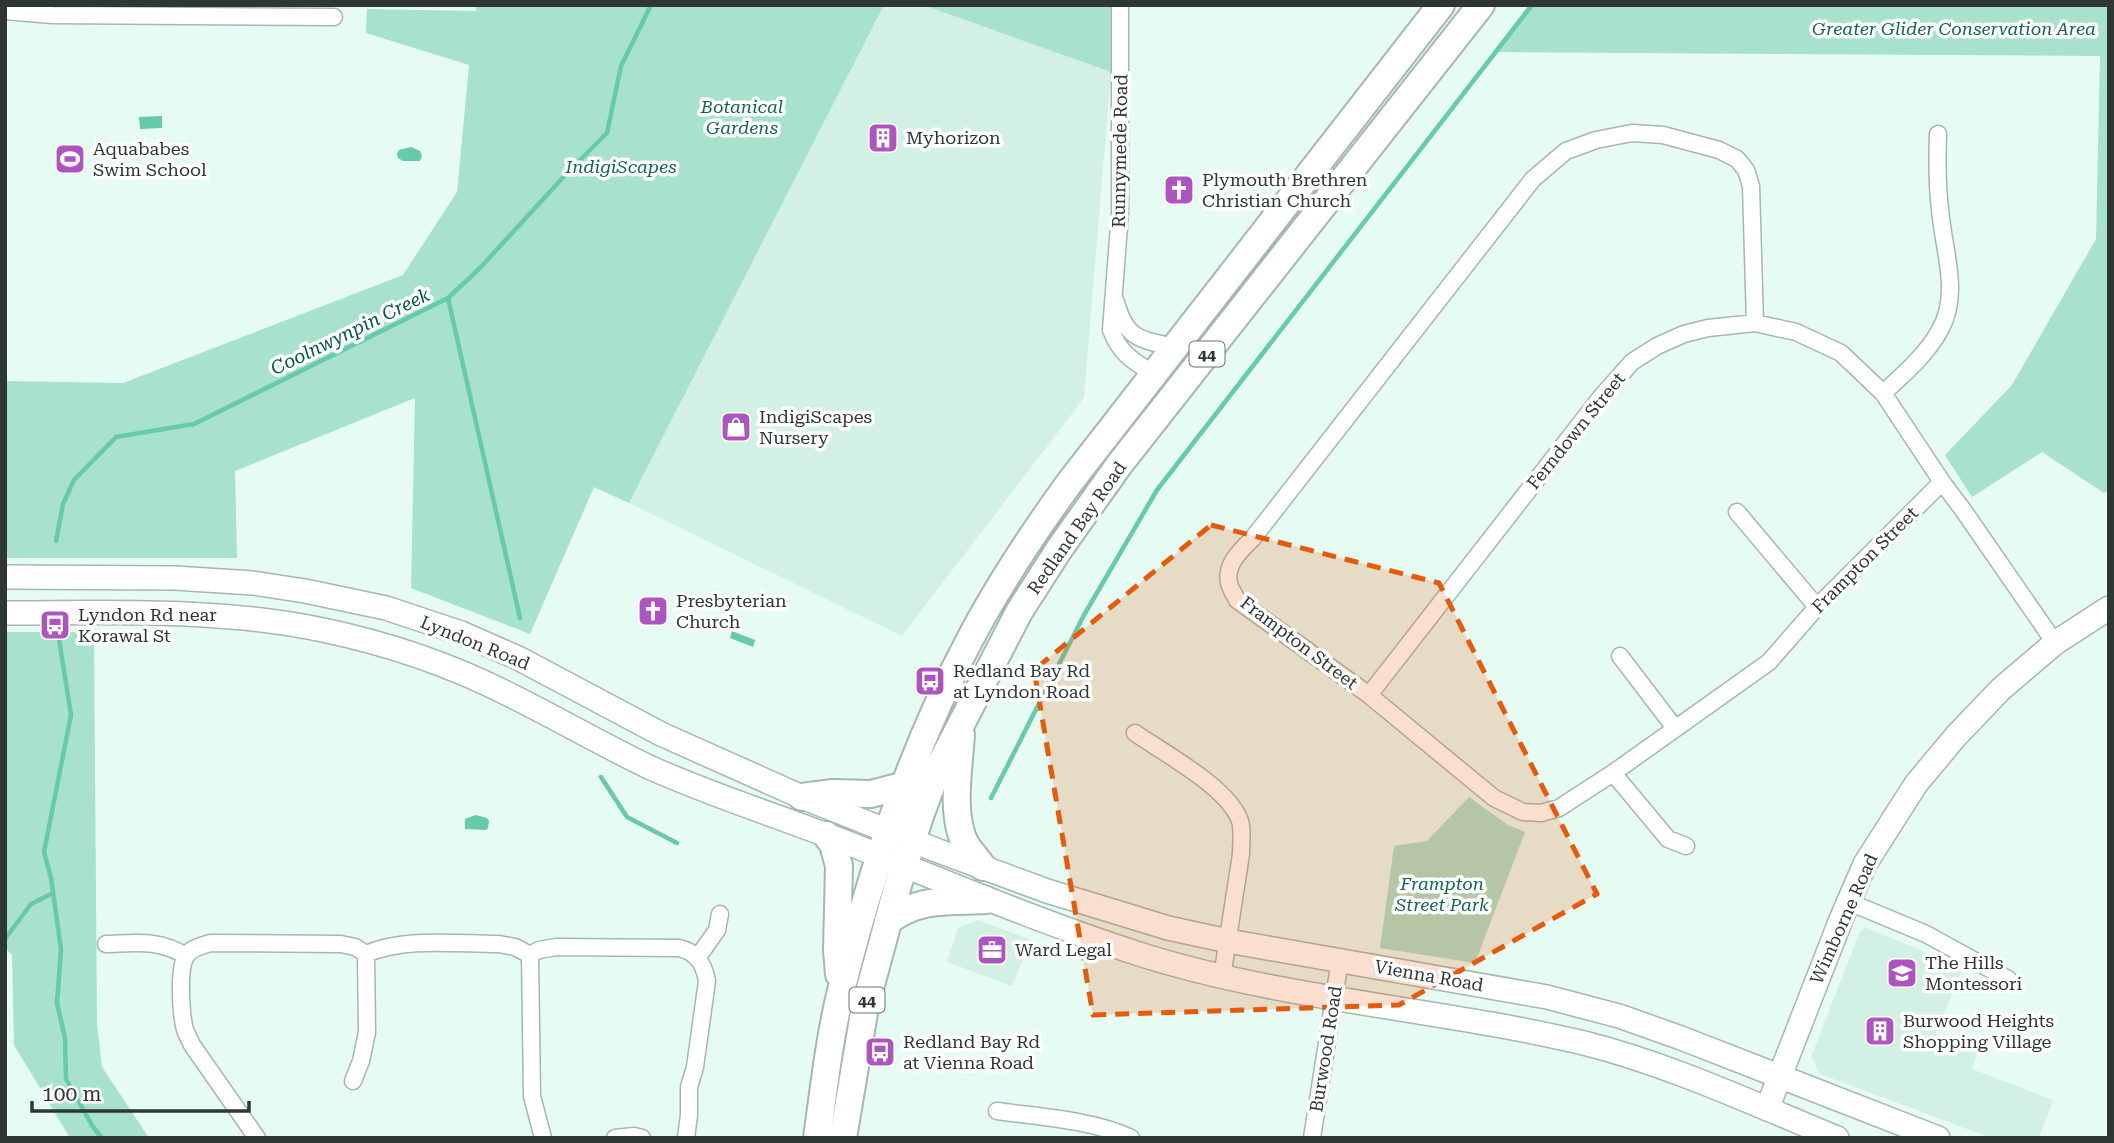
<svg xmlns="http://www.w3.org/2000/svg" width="2114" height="1143" viewBox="0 0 2114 1143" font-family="'Roboto Serif',serif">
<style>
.built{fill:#d3f0e4}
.green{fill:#a8e1cc}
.water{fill:#65cbaa}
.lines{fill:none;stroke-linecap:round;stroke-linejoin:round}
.stream{stroke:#65cbaa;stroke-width:4.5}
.street-casing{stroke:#a4b8b0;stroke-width:19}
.secondary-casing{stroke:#a4b8b0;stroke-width:26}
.primary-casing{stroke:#a4b8b0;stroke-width:30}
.street{stroke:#fff;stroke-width:16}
.secondary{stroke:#fff;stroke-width:23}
.primary{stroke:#fff;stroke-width:26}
.marked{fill:#e8590c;fill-opacity:0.2;stroke:#e8590c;stroke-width:5;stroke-dasharray:14 9;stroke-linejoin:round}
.labels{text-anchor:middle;stroke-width:7;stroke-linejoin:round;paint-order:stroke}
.shield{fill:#fff;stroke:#6d7371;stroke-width:2}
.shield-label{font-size:16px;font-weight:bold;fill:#2f3734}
.park-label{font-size:18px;font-style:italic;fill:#156550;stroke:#fff}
.poi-label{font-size:18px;fill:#2f3734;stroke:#fff;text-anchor:start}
.street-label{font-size:18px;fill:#2f3734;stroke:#fff}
.water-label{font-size:19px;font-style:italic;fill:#005944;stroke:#fff}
</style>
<rect width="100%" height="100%" fill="#e6fcf3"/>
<!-- built -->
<path class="built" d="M884,5H923L1111,72L1084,398L902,636L629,503Z
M978,920L1031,940L1012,986L947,962L958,928Z
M1865,927L1963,968L1935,1034L1978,1051L1972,1069L2053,1100L2039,1138H1991L1820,1074L1811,1057L1859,934Z"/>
<!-- green -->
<path class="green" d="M476,5H884L629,503L594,487L530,634L411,588L415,398L235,471L237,558H5V381L123,383L403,275L457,192L469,65L366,33L367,9L476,11Z
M923,5H1111V72Z
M1529,5H2109V490L2104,493L2042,452L1972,497L1945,455L2012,385L2096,239L2100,56L1493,52Z
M5,632H94L97,1024L102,1067L149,1138H70L14,1045L12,955L5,948Z
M1469,797L1508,825L1525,832L1475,963L1380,948L1394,846L1427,841Z"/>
<!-- water -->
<path class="water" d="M162,116V128L140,129L139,117Z
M411,147L420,151L422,156L420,161H403L398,158L397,154L399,150Z
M732,631L755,640L753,647L730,638Z
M476,815L487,818L489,821L488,828L486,830L465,829V819Z"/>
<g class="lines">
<!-- stream -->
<path class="stream" d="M448,298L520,618
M56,541L63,504L74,480L116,437L194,424L448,298L479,269L569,171L607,133L621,66L651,5
M59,639L71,715L44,852L51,878L61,949L57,1003L65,1038L66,1079L93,1127L102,1138
M601,777L627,817L677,843
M991,798L1084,615L1157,490L1532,5
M5,939L31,904L53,893"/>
<!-- street casing -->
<g class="street-casing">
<path id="street" d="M1120,5V213L1111,330C1120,354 1133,361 1154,374
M5,11L52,15L334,17
M1116,302C1126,340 1141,340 1176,347
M1755,323L1751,186L1746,170L1737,159L1719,150L1663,135L1632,133L1596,140L1566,151L1533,179L1253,538C1241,550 1225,564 1229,583C1230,589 1235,595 1237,600L1369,695L1494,798L1523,812L1541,813L1559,808L1613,773L1769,662L1817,607L1942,482
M1883,393C1902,376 1928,353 1940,330C1961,293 1943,249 1940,209C1937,184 1937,160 1938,134
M1737,512L1817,607
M1620,656L1675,728
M1369,695L1601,397L1632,362L1657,346L1684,334L1708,328L1755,323L1796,332L1841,353L1883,393L1942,482L1963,510L2055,643
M1135,733C1164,753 1229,788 1240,821C1243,831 1241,843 1241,854L1222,977
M1613,773L1668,839L1686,846
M1849,902L1926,934L2008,979
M106,944C137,943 159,939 186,956
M366,954C405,937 456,944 499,944L515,947L530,955
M698,957L717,930L720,914
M997,1111C1039,1117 1094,1120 1131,1138
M257,1138L192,1045C190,1040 187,1035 185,1030C181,1015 178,969 186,956C191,948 201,946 210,943L341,944L355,947L366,954L367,1032L361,1061L353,1081
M543,1138L532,1096L530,955L539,950L556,947L679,948C697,952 704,964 707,981L695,1067L689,1087V1115L686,1138
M615,1138L634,1136L642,1138
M1312,1138L1340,960"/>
</g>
<!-- secondary casing -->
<g class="secondary-casing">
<path id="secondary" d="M5,577L175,578L253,583L305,591L386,608L461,633L518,658L661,734L802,797L936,850L1047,891L1168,928L1228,941L1547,997L1619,1016L1681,1038L1938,1138
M5,613C111,613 219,608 323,630C390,644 454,666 514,697C560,720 605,746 651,768C716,797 784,818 850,844C946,882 1040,922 1139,954C1284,1000 1436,1008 1584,1043C1671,1065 1754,1104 1837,1138
M1767,1109L1842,917L1865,864L1916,784L1956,736L2001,689L2055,643L2109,608"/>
</g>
<!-- primary casing -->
<g class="primary-casing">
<path id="primary" d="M961,735C959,767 950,816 966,845C971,852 978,860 983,867
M802,797L833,793L871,794L905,785
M826,835L833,844L839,866L837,950L839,974
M888,921C920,897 948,902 986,900
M817,1138C824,1089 829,1039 841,991C871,872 910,752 968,643C997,587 1033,533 1070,482L1441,5
M843,1138L865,1007L898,885L920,816L936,773L1019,612L1060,548L1119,465L1481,5"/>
</g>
<!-- street -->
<use href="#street" class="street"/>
<!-- secondary -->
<use href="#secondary" class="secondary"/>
<!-- primary -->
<use href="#primary" class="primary"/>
</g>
<!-- marked area -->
<path class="marked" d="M1211,525L1439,583L1597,894L1399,1005L1093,1015L1034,670Z"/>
<!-- icons -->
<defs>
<g id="building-square" transform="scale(1.575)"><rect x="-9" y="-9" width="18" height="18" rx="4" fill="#ad54c0" stroke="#fff"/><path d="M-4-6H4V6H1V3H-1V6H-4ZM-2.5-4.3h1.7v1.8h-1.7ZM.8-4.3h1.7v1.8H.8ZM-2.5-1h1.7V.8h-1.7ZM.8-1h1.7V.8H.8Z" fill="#fff"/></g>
<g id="stadium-square" transform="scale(1.575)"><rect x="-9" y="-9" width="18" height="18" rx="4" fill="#ad54c0" stroke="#fff"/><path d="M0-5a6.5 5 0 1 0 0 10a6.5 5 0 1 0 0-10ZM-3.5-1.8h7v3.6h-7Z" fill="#fff"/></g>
<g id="church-square" transform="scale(1.575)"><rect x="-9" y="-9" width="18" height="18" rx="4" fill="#ad54c0" stroke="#fff"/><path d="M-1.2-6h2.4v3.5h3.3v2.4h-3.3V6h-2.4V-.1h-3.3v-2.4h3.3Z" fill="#fff"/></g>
<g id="shop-square" transform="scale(1.575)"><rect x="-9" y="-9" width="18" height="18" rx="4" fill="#ad54c0" stroke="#fff"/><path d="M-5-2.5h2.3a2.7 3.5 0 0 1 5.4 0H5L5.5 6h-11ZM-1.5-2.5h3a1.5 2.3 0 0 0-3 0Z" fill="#fff"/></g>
<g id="bus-square" transform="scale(1.575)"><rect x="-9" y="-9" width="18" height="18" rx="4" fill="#ad54c0" stroke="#fff"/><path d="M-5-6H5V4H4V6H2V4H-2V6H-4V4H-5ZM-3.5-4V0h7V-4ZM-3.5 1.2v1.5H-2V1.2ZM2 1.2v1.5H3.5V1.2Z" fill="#fff"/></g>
<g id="office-square" transform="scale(1.575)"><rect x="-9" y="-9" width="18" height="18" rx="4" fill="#ad54c0" stroke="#fff"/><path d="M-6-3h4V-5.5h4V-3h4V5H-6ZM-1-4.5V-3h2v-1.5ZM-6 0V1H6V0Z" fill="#fff"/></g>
<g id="school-square" transform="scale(1.575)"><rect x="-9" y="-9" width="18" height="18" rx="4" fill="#ad54c0" stroke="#fff"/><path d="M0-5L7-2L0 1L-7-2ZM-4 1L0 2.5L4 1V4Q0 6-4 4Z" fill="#fff"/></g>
</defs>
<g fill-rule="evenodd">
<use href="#building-square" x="883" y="138"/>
<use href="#stadium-square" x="70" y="159"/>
<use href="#church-square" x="1179" y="190"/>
<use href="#shop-square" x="736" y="427"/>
<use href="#church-square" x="653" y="611"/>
<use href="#bus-square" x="55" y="625"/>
<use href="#bus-square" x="930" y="681"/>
<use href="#office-square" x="992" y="950"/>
<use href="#school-square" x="1902" y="973"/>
<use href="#building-square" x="1880" y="1031"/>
<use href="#bus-square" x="880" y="1052"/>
</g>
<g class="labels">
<!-- shield labels -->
<g class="shield">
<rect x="1189.5" y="341.5" width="35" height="25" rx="5"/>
<rect x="849.5" y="987.5" width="35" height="25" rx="5"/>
</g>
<g class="shield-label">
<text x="1207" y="360">44</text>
<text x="867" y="1006">44</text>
</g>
<!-- park labels -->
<g class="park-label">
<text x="1954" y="35">Greater Glider Conservation Area</text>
<text x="742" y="113">Botanical<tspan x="742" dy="21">Gardens</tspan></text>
<text x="621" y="173">IndigiScapes</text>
<text x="1442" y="890">Frampton<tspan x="1442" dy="21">Street Park</tspan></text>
</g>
<!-- poi labels -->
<g class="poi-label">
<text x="906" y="144">Myhorizon</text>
<text x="93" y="155">Aquababes<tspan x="93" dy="21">Swim School</tspan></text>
<text x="1202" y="186">Plymouth Brethren<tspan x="1202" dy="21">Christian Church</tspan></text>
<text x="759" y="423">IndigiScapes<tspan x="759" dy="21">Nursery</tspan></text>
<text x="676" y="607">Presbyterian<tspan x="676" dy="21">Church</tspan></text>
<text x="78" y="621">Lyndon Rd near<tspan x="78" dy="21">Korawal St</tspan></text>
<text x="953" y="677">Redland Bay Rd<tspan x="953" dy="21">at Lyndon Road</tspan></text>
<text x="1015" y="956">Ward Legal</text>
<text x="1925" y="969">The Hills<tspan x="1925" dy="21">Montessori</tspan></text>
<text x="1903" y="1027">Burwood Heights<tspan x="1903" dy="21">Shopping Village</tspan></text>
<text x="903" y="1048">Redland Bay Rd<tspan x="903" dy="21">at Vienna Road</tspan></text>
</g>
<!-- street labels -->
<g class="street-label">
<text transform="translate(1120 151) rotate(-89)" y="6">Runnymede Road</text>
<text transform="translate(1576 431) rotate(-51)" y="6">Ferndown Street</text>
<text transform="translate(1077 528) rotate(-55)" y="6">Redland Bay Road</text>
<text transform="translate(1865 560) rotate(-45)" y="6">Frampton Street</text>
<text transform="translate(475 643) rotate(22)" y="6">Lyndon Road</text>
<text transform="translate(1299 643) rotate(37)" y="6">Frampton Street</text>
<text transform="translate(1844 919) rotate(-66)" y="6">Wimborne Road</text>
<text transform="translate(1429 976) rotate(10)" y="6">Vienna Road</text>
<text transform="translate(1326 1049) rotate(-81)" y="6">Burwood Road</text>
</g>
<!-- water labels -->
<g class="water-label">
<text transform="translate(350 331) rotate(-26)" y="7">Coolnwynpin Creek</text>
</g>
</g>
<!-- border -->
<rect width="2114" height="1143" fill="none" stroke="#2f3734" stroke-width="14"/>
<!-- scale -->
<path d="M32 1101v10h217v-10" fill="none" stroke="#2f3734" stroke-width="3.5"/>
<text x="42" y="1101" font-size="21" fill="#2f3734" stroke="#ffffff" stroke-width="5" paint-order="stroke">100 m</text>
</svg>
